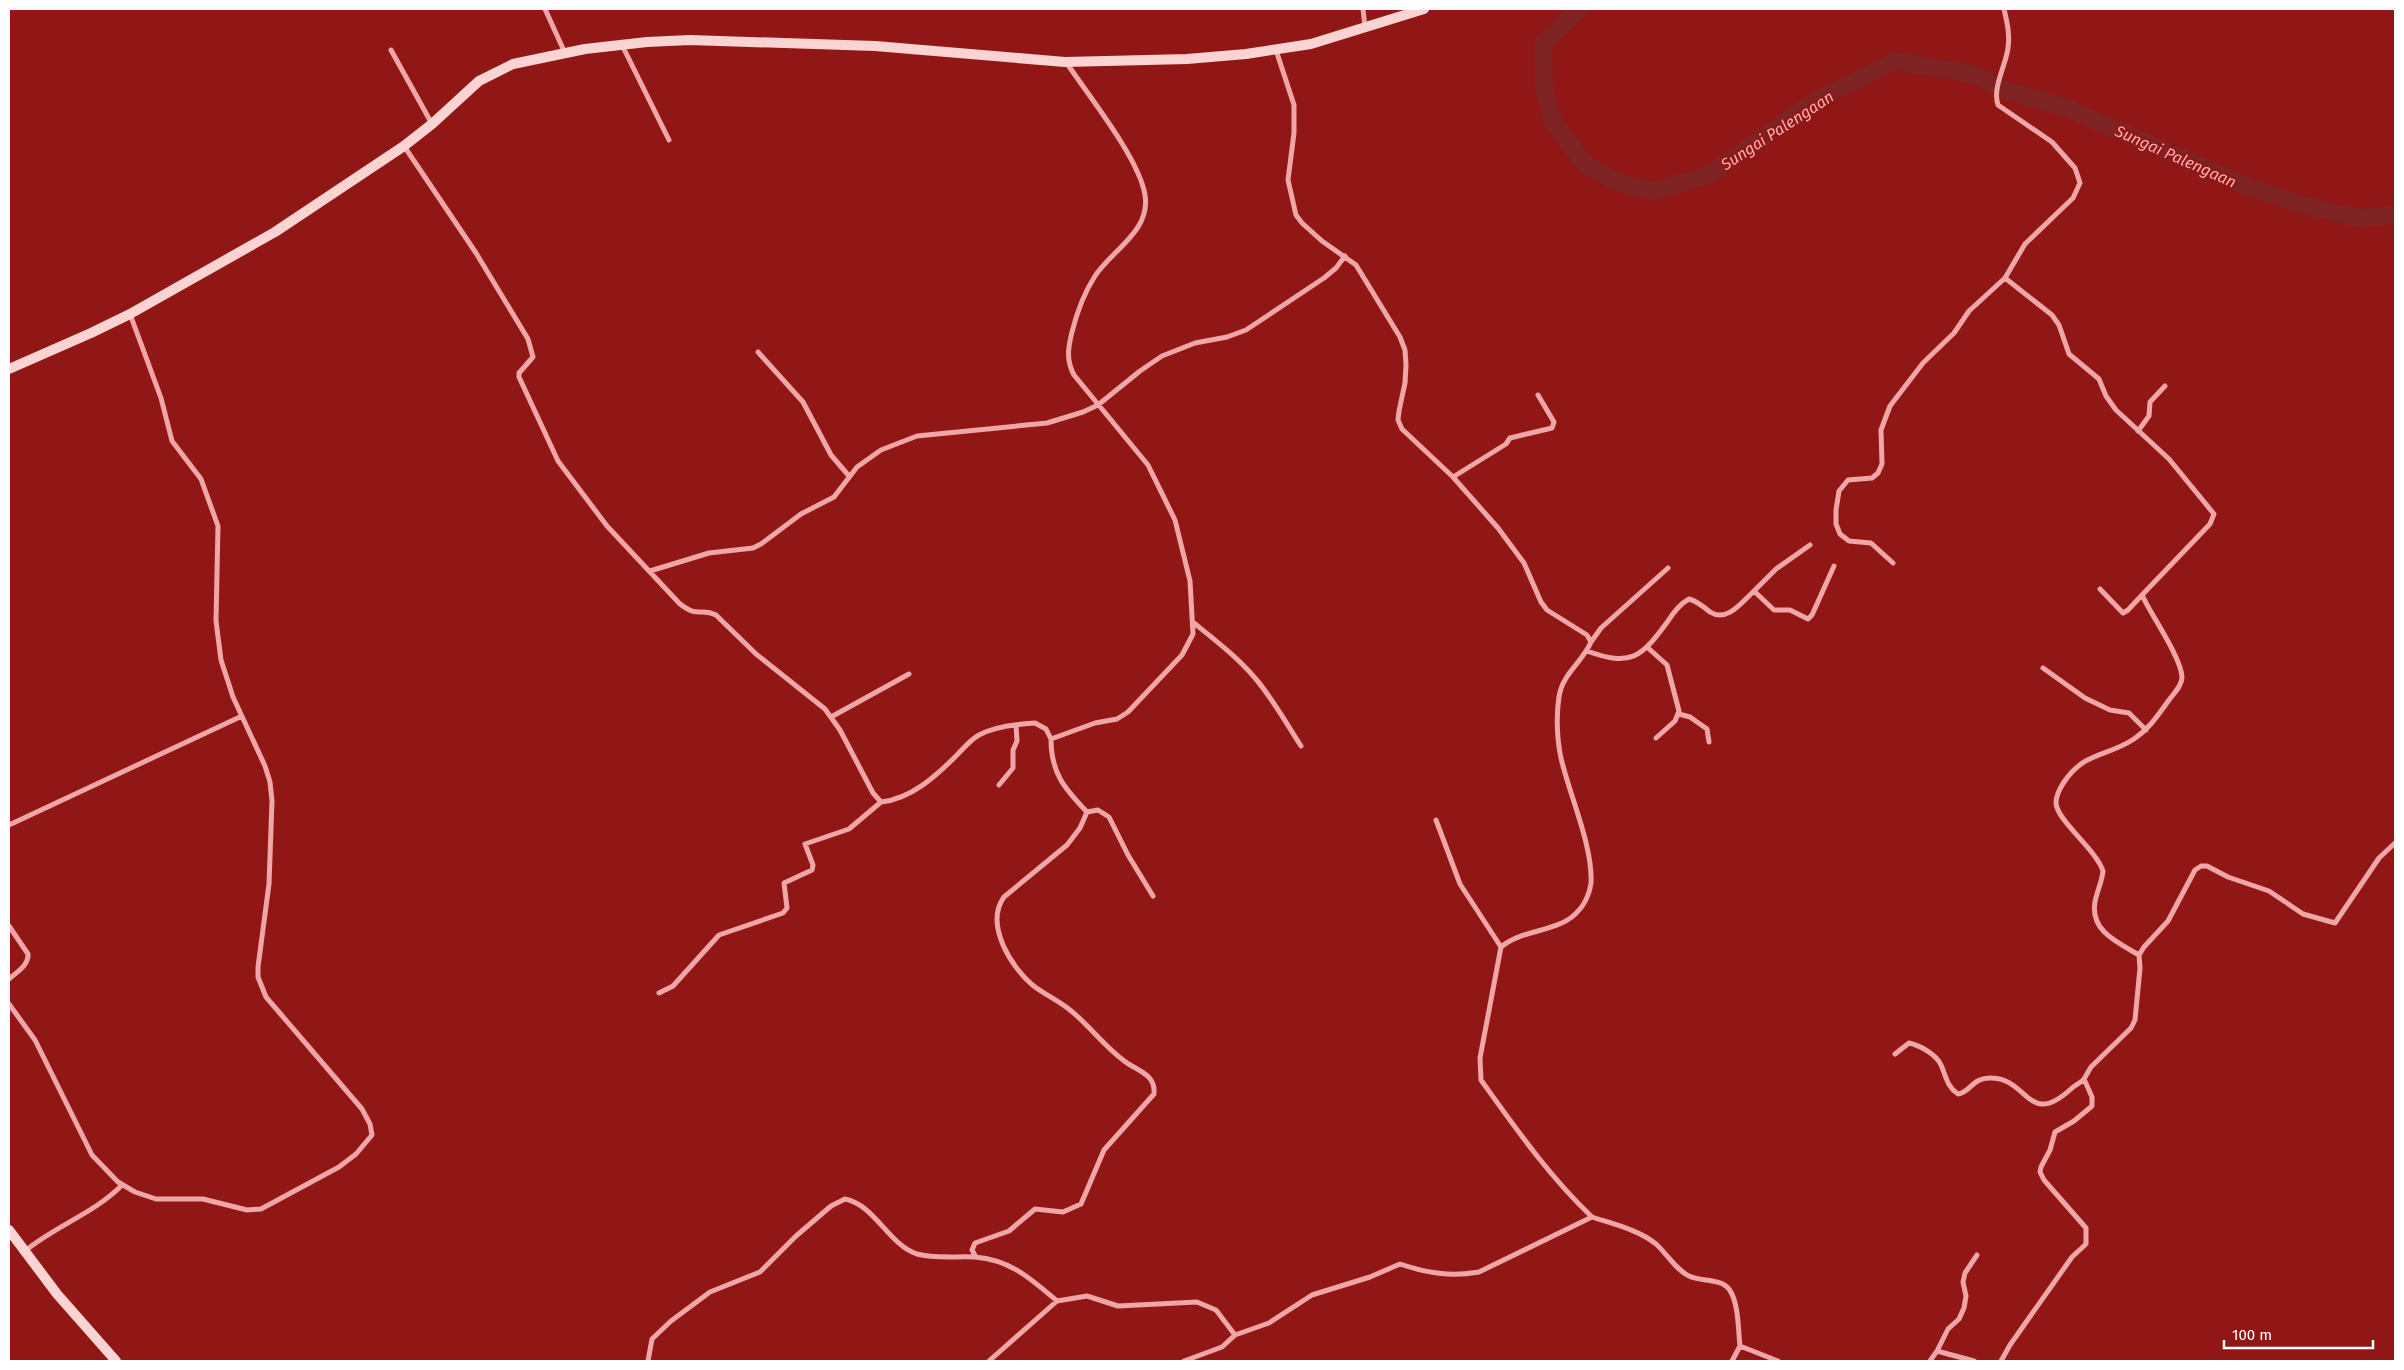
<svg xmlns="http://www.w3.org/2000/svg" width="2404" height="1370" viewBox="0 0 2404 1370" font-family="'Fira Sans',sans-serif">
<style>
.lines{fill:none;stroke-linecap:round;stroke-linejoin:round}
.river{stroke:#7e2223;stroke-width:18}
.street{stroke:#f0a5a6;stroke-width:5}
.secondary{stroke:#fbd3d3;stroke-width:10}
.labels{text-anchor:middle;stroke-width:4;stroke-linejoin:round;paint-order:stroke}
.water-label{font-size:16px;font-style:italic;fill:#f7b1b2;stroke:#911717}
</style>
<rect width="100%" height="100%" fill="#911717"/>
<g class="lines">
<!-- river -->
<path class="river" d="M1579,9L1543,44L1544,88L1553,122L1585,164L1620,183L1653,191L1709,175L1817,100L1895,61L1973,74L2008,91L2064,107L2246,186L2303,205L2357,218L2395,215"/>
<!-- street -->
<path class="street" d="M545,9L565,53
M1363,9L1365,27
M2004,9C2007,22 2010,34 2008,48C2006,65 1992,88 1998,105L2052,142L2075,168L2080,183L2073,198L2025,244L2005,278L2052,315L2059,325L2069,354L2099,379L2106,396L2116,410L2169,459L2214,514L2210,524L2142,595C2151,615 2181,657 2182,677C2182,686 2174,693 2169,700C2158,715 2150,728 2134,739C2107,757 2085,751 2064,782C2060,788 2056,795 2056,803C2057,821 2096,849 2103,871C2102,882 2097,891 2095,902C2090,931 2117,942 2139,955
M622,45L669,140
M391,50L432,124
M1276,50L1294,105V133L1288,180L1296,215L1302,223L1322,241L1356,265L1400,337L1405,350L1406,365L1405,383L1399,411L1398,420L1402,429L1453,477L1498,528L1524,563L1541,602L1547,610L1587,635L1591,642C1582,663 1562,674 1559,697C1556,715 1557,740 1561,758C1569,794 1593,846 1591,883C1590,892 1585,904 1579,910C1561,933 1523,928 1501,947L1480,1058L1481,1080L1486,1087C1519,1133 1551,1178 1592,1217
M404,146L476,253L528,339L533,357L519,373V377L558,461L607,526L679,603C698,619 701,607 716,615L756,654L825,709L840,730L873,793L881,802C911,799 936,776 956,756C963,749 970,740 979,735C995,726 1018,724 1035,723L1046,729L1051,739
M758,352L803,402L831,455L849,476
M2138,431L2149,416L2150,402L2165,386
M1453,477L1506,444L1510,438L1552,428L1554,422L1538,395
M1893,563L1871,543L1849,541L1840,534L1836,524V510L1839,491L1848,480L1872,478L1878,473L1882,464L1881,430L1890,406L1923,363L1954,333L1969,311L2005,278
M650,571L709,553L753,548L761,544L801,514L834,497L857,467L881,450L917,436L1047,423L1083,412L1098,405L1140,371L1162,356L1195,343L1227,337L1246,330L1324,278L1336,268L1345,256
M2100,589L2123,613L2128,610L2142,595
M1754,591L1776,569L1810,545
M1194,623C1215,640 1237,657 1255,678C1273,699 1286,723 1301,746
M1591,642L1601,628L1668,568
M1647,647L1667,665L1679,711L1675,721L1656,738
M1587,651C1631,667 1641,658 1668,621C1673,613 1680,604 1689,599C1697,601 1704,607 1710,612C1727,623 1742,602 1754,591L1774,610H1790L1808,619L1812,615L1834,566
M2043,668L2085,698L2110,710L2129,713L2146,730
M1679,714L1690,717L1707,729L1709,742
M831,717L909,674
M999,785L1013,768V750L1017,741L1016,725
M1087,812L1098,810L1109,817L1128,855L1153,896
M1436,820L1460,884L1501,947
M9,825L242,716
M9,926L28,954C29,965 17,972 9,979
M659,993L673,986L719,935L783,913L787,908L784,883L812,870L813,865L805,844L849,829L881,802
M9,1004L35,1040L92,1155L118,1182L135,1192L156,1199H203L247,1210L261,1209L339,1167L356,1154L372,1135L370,1124L362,1109L266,997L258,977V967L269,884L272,801L270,782L265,766L233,697L221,660L216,621L218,526L201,479L172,441L161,398L130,314
M1895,1054L1909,1043C1919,1045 1936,1054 1941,1065C1946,1076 1947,1087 1958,1094C1971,1092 1972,1077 1992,1078C2029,1079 2028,1129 2072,1088C2076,1084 2081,1083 2084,1079
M25,1251C55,1226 95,1213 122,1185
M976,1257L972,1250L975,1243L1009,1231L1035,1209L1063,1212L1081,1204L1104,1150L1154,1094C1156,1073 1136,1071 1123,1060C1103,1045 1089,1025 1070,1010C1059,1001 1046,995 1035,987C1012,969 984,925 1004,897L1067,845L1080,828L1087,812C1064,788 1051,773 1051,739L1095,723L1117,719L1128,712L1182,655L1193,634L1190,581L1175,520L1148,465L1074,375C1066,360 1068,348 1072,332C1077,312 1084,293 1095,276C1112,250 1151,231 1145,195C1139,158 1088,95 1066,62
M1937,1351L1948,1329L1959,1319L1964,1308L1966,1296L1963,1282L1965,1273L1977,1255
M648,1361L652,1339L671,1321L710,1292L760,1272L796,1236L831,1206L845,1199C875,1205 888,1244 917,1254C935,1259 956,1256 975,1257C1011,1260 1031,1279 1057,1301L1087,1296L1118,1306L1197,1302L1216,1310L1235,1335L1269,1323L1312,1295L1370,1277L1400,1264C1427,1273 1450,1277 1479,1272L1592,1217C1613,1224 1639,1230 1656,1244C1667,1254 1676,1270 1689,1276C1701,1282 1720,1278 1729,1289C1739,1303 1738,1329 1740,1346L1778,1361
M989,1361L1057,1301
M1184,1361L1222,1347L1235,1335
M1732,1361L1740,1346
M1930,1361L1937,1351L1974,1361
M2001,1361L2010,1345L2072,1257L2086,1244V1228L2044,1180L2040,1172L2041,1167L2050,1150L2055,1132L2074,1121L2092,1106V1097L2084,1079L2091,1067L2131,1028L2135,1020L2140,968L2139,955L2144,947L2168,921L2195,870L2201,866H2207L2228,877L2269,891L2303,914L2335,923L2379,858L2395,843"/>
<!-- secondary -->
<path class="secondary" d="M9,369L91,333L130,314L275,232L404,146L432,124L479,81L513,64L585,49L647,42L690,40L875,46L1065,62L1187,59L1246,54L1311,44L1424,9
M9,1230L57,1294L116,1361"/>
</g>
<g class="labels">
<!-- water labels -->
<g class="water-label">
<text transform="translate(1777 130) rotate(-33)" y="6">Sungai Palengaan</text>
<text transform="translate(2176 156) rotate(24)" y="6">Sungai Palengaan</text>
</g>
</g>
<!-- border -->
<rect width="2404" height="1370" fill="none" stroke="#ffffff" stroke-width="20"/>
<!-- scale -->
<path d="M2224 1340v8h149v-8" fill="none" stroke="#ffffff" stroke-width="2.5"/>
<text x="2232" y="1340" font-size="15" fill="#ffffff" stroke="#911717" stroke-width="4" paint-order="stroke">100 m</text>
</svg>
